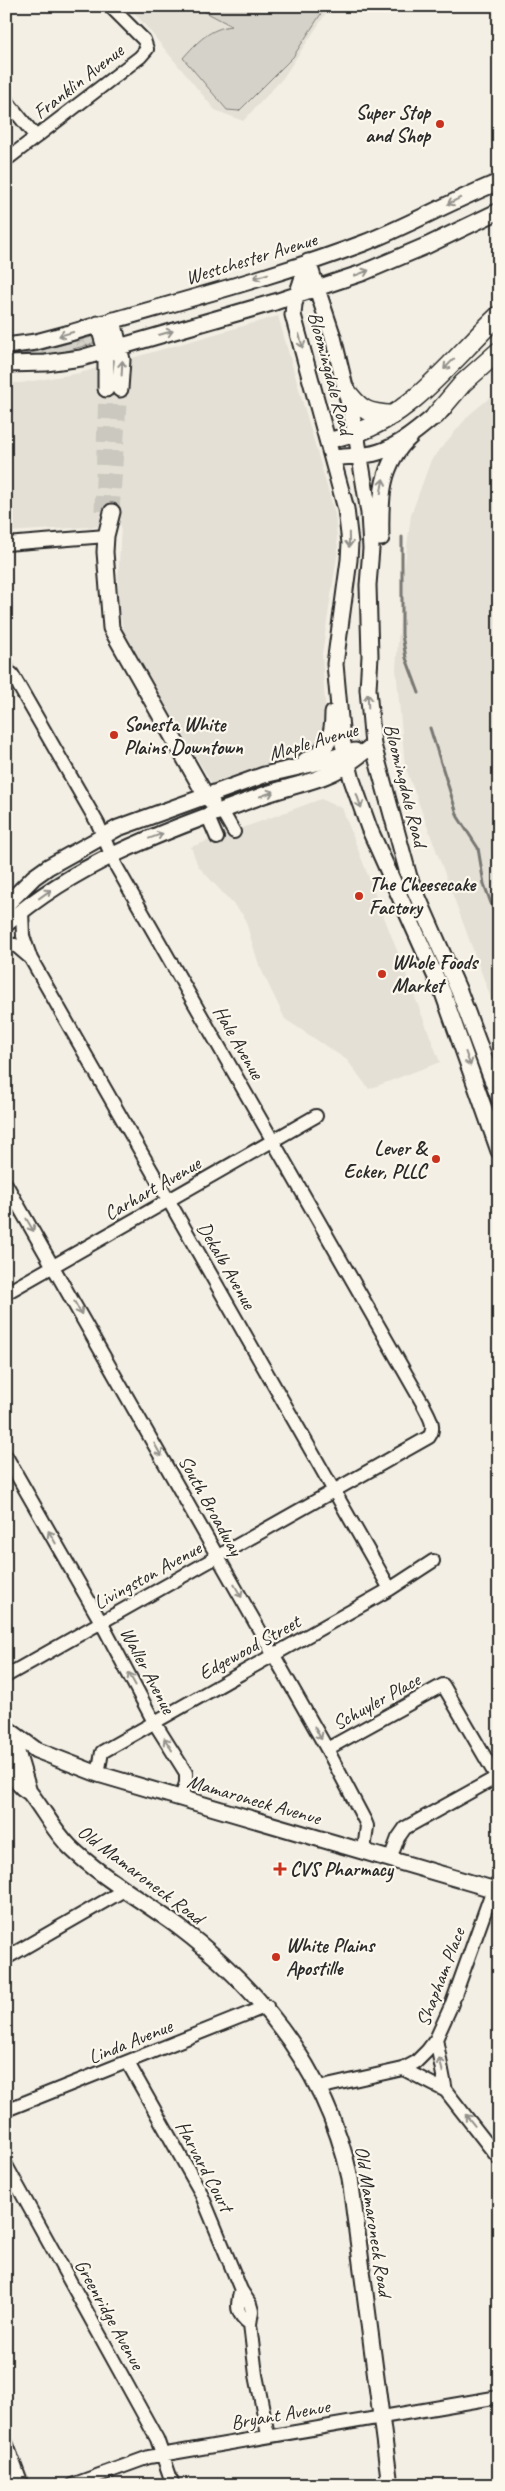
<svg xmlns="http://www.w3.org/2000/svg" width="505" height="2491" viewBox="0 0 505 2491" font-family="Caveat,sans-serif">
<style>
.built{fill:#e4e0d6}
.park{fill:url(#park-crowns);stroke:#807e7a}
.pitch{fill:#d5d2c9;stroke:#807e7a}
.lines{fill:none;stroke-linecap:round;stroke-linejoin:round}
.stream{stroke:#787772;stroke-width:3}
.minor-tunnel{stroke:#cbc8bf;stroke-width:12;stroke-dasharray:12 6;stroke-linecap:butt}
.major-tunnel{stroke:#cbc8bf;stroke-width:15;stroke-dasharray:15 8;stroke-linecap:butt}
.minor-casing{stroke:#2b2b2b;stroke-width:16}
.major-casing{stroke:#2b2b2b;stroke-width:19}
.highway-casing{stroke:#2b2b2b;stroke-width:21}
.minor{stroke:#fbf7ec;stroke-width:12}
.major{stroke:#fbf7ec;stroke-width:15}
.highway{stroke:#fbf7ec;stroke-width:18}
.oneway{stroke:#93918c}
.poi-dot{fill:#c8321e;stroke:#fbf7ec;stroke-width:2}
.labels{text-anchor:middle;stroke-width:4.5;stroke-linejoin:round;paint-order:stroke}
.street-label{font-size:20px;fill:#2b2b2b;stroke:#fbf7ec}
.poi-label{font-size:20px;font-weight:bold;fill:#2b2b2b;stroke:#fbf7ec;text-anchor:start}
</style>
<defs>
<pattern id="park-crowns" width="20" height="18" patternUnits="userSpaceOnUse" patternTransform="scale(1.25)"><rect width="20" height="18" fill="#d5d2c9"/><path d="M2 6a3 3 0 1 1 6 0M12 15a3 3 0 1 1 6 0" fill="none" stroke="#b7b4ad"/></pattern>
</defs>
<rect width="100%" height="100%" fill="#f3efe4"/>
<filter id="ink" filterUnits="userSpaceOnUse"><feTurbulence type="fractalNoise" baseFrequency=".02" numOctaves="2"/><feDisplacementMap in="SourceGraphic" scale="10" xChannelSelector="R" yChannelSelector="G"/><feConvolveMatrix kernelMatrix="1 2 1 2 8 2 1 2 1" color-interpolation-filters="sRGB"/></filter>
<g filter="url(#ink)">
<!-- built -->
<path class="built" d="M129,6H331L283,78L243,121L215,110Z
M278,316L335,514L338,550L322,654L326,719L322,740L311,749L212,784L124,633L117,600L121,525L6,532V383H21L80,373Z
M499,390V1020L405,766L396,669L402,585L411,515L431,460L470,414Z
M321,799L342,808L440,1062L369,1089L347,1060L285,1019L259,965L244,916L198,866L191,847Z"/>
<!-- park -->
<path class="park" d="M95,336L96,343L61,352L6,359V356L31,353Z"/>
<!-- pitch -->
<path class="pitch" d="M194,6H326L293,57L239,111L227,110L183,58C197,42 210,28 232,26Z"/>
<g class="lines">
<!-- stream -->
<path class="stream" d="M402,537V635L406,658L419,693
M430,728L458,817L478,848L484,884L499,925"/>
<!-- minor-tunnel -->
<path class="minor-tunnel" d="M6,657L12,674"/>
<!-- major-tunnel -->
<path class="major-tunnel" d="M102,511L106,389
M112,512L120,389"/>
<!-- minor casing -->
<g class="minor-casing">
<path id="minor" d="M6,100L36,137
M6,160L140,57L147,49L144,40L110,6
M6,544L106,536
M222,811L234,832
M208,817L217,838
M22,911L23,936L31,959L390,1589
M6,944L15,945L29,957
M6,1184L327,1749L365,1821L367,1826L364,1851
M6,1293L316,1116
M6,1456L101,1622L154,1722L186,1773V1783L181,1798
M6,1676L429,1437C437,1426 428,1415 423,1404L116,866L98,824L12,674
M327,1749L443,1685L499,1781
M98,1774L102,1752L390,1589L433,1561
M390,1859L398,1838L405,1828L497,1777
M6,1958L126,1889
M436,2039L446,2091
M128,2063L200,2191L241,2290L250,2304L252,2311L250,2324L256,2375L268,2435
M403,2069L446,2091L499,2159
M318,2088L403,2069L416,2062L427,2051L436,2039L451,2006L493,1889L499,1882
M6,2110L267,2006
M6,2165L157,2439L173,2485
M241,2290C236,2306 236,2314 250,2324
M6,2442L22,2485
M72,2485L149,2457L499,2397"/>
</g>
<!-- major casing -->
<g class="major-casing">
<path id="major" d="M308,262L294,304L293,315L346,509L350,543L349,560L335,664L342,740L352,780L369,828L443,993L499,1151
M308,262L333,337L356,433L369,513L371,549L368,585L370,656L368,689L373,745L409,877L459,991L499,1098
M113,320L122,360L120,389
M98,324L106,351V389
M6,346L36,342L70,333C168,304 269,279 364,243C410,225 453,200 499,182
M6,364L46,363L81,358L275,302L362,273L428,245L499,211
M328,441L356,433
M333,458C347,456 364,457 379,452C404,444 423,425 443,409
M112,512L106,536L105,552L111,628L206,796L212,802
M381,538C380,499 380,464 411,436
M306,760C328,752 333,736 333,713
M6,905L34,877L48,867L118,828L264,775L316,763L355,751
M6,924C80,860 166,831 256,798C281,788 308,784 332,773C347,766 360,755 373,745
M6,1728L36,1750L98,1774L499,1891
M11,1732L28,1789
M6,1764C11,1771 15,1780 21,1786C23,1789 27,1790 30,1793C44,1811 54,1831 70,1847C102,1878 144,1901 180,1928C264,1992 327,2072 350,2178L390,2485"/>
</g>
<!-- highway casing -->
<g class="highway-casing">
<path id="highway" d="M345,389C361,411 367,413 393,415
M435,416L463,383L499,351
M356,433C415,413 455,356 499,315"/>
</g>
<!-- minor -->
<use href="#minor" class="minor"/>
<!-- major -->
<use href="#major" class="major"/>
<!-- highway -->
<use href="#highway" class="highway"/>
</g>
<!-- one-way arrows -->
<defs><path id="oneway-shaft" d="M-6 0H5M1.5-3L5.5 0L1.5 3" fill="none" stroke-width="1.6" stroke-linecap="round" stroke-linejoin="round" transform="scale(1.25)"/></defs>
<g class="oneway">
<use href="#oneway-shaft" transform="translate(454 201) rotate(154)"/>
<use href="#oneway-shaft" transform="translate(362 273) rotate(-21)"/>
<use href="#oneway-shaft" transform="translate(261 276) rotate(163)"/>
<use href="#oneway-shaft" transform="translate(166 333) rotate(-16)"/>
<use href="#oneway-shaft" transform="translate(66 334) rotate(165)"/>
<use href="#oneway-shaft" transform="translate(301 341) rotate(75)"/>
<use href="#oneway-shaft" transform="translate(449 364) rotate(134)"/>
<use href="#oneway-shaft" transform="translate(122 368) rotate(-87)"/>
<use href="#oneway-shaft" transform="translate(382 486) rotate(-80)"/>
<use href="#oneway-shaft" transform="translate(349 540) rotate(89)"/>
<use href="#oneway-shaft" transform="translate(368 701) rotate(-92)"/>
<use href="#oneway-shaft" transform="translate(267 794) rotate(-19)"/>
<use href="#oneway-shaft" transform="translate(359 801) rotate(71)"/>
<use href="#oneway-shaft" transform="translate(156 836) rotate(-20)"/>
<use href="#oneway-shaft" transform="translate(45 894) rotate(-36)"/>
<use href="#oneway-shaft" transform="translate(468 1059) rotate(70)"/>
<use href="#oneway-shaft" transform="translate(30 1225) rotate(60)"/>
<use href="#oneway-shaft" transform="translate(78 1308) rotate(61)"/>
<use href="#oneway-shaft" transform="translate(158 1450) rotate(61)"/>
<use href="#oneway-shaft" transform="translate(52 1537) rotate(-120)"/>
<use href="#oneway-shaft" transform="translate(238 1591) rotate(60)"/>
<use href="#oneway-shaft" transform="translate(132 1679) rotate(-119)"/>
<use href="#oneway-shaft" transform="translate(318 1733) rotate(61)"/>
<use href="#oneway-shaft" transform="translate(168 1744) rotate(-122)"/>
<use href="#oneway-shaft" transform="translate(441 2065) rotate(-103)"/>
<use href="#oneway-shaft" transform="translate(470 2120) rotate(-129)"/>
</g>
</g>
<!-- markers -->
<g class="poi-dot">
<circle cx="440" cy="124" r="5"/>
<circle cx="114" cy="735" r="5"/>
<circle cx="359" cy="896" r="5"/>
<circle cx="382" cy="974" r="5"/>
<circle cx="436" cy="1159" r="5"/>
<path d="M277.5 1861.5h5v5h5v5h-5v5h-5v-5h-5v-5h5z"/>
<circle cx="276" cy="1957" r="5"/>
</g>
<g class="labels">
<!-- street labels -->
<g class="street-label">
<text transform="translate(78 81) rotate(-38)" y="7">Franklin Avenue</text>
<text transform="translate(251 258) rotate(-17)" y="7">Westchester Avenue</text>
<text transform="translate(331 373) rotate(75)" y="7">Bloomingdale Road</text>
<text transform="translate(313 741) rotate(-16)" y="7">Maple Avenue</text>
<text transform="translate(406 785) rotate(76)" y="7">Bloomingdale Road</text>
<text transform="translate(239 1042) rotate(60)" y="7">Hale Avenue</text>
<text transform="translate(152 1188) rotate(-30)" y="7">Carhart Avenue</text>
<text transform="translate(227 1265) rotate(60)" y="7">Dekalb Avenue</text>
<text transform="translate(211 1505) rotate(61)" y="7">South Broadway</text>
<text transform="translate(147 1575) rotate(-29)" y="7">Livingston Avenue</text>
<text transform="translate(249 1647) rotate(-29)" y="7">Edgewood Street</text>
<text transform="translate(148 1670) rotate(62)" y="7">Waller Avenue</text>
<text transform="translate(376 1701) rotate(-29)" y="7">Schuyler Place</text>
<text transform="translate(254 1799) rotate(16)" y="7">Mamaroneck Avenue</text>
<text transform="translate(141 1874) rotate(37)" y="7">Old Mamaroneck Road</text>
<text transform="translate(440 1977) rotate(-69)" y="7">Shapham Place</text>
<text transform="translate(130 2041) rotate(-22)" y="7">Linda Avenue</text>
<text transform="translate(205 2166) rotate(62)" y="7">Harvard Court</text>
<text transform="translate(374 2221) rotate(81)" y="7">Old Mamaroneck Road</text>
<text transform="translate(110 2314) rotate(61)" y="7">Greenridge Avenue</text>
<text transform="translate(280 2414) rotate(-10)" y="7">Bryant Avenue</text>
</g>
<!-- poi labels -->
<g class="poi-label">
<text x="430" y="119" text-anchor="end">Super Stop<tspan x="430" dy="23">and Shop</tspan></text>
<text x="124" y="731">Sonesta White<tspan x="124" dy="23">Plains Downtown</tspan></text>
<text x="369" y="891">The Cheesecake<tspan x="369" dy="23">Factory</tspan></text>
<text x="392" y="969">Whole Foods<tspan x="392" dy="23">Market</tspan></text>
<text x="426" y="1155" text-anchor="end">Lever &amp;<tspan x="426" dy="23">Ecker, PLLC</tspan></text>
<text x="290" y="1876">CVS Pharmacy</text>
<text x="286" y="1952">White Plains<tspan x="286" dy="23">Apostille</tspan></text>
</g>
</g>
<!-- margin -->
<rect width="505" height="2491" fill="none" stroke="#fbf7ec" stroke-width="25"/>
<rect x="12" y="12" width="480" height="2466" fill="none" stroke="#2b2b2b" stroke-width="2" filter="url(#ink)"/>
</svg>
